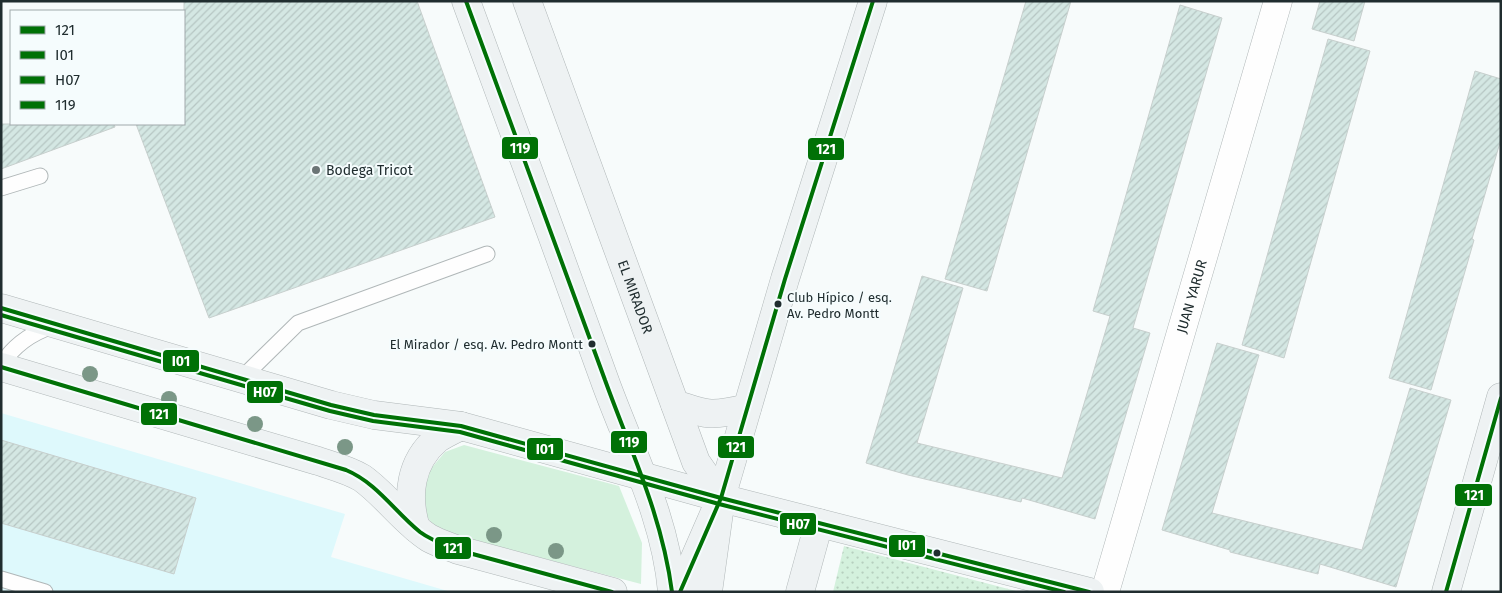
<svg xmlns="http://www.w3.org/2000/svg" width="1502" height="593" viewBox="0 0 1502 593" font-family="'Fira Sans',sans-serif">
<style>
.built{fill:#def9fc}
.grass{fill:#d4f1dd}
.park{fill:url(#park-dots)}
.building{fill:url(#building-hatch);stroke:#c7cfcd}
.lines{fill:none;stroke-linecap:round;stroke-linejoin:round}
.lane-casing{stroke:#b0b7b8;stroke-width:17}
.street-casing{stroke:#b0b7b8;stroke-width:29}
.secondary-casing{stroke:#b0b7b8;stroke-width:29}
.lane{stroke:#fefefe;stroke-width:15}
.street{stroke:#fefefe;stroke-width:28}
.secondary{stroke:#eef2f3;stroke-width:28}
.bus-1-casing{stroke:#f5fcfd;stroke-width:8}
.bus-2-casing{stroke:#f5fcfd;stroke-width:8}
.bus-3-casing{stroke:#f5fcfd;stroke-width:8}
.bus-4-casing{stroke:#f5fcfd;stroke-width:8}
.bus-1{stroke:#007106;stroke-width:4}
.bus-2{stroke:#007106;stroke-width:4}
.bus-3{stroke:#007106;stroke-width:4}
.bus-4{stroke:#007106;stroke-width:4}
.tree{fill:#7b9787}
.poi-dot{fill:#6b7576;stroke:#f5fcfd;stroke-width:2}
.bus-dot{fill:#202d2f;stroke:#f5fcfd;stroke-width:2}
.labels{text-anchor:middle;stroke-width:4;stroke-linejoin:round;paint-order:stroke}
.bus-label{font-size:13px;fill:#202d2f;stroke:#f5fcfd;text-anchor:start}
.poi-label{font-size:14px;fill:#202d2f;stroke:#f5fcfd;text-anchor:start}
.street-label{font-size:14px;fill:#202d2f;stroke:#f5fcfd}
.line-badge{stroke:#f5fcfd;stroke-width:2}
.badge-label{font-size:14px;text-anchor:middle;font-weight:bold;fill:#fff}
</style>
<defs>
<pattern id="park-dots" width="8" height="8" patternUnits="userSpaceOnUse" patternTransform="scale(1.25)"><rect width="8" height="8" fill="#d4f1dd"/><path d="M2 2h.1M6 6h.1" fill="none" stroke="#b6cfbe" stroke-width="1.8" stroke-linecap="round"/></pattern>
<pattern id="building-hatch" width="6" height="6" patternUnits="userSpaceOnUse" patternTransform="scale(1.25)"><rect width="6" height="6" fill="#d4e7e3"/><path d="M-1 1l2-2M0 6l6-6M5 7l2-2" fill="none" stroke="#b6c6c3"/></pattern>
</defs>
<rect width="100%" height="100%" fill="#f7fbfb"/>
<!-- built -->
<path class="built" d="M1,413L345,514L331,557L451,592H1Z"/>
<!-- grass -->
<path class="grass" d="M464,445L619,486L642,543L641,584L438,531L425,514L420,497L429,471L445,452Z"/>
<!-- park -->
<path class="park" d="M844,546L1020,592H833Z"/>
<!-- building -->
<path class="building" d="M184,1H417L495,217L209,318L136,124H184Z
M1026,1H1071L987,291L945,279Z
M1320,1H1365L1354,41L1312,29Z
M1180,5L1222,18L1133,328L1150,333L1095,519L1022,498L1021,502L908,475L866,463L922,276L963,288L917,443L1062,478L1110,316L1093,311Z
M1328,39L1370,51L1284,358L1242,345Z
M1475,71L1501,79V139L1472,239L1474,240L1431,390L1389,378Z
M1,124H114L115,127L1,169Z
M1217,343L1259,355L1212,513L1362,550L1410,388L1451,400L1396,587L1320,564L1318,574L1230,552V550L1162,530Z
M1,440L196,498L174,574L1,523Z"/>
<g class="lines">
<!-- lane casing -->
<g class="lane-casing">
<path id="lane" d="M1,188L40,176
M1,365C14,345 31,333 53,326
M241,379L298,323L487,254
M1,579L45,592"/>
</g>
<!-- street casing -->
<g class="street-casing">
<g id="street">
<path id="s1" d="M1105,592L1278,1"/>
</g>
</g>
<!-- secondary casing -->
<g class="secondary-casing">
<g id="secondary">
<path d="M466,1C513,129 560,256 606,384C631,452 666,519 672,592"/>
<path id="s2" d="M527,1L696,462L721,498L708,592"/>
<path d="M1,308L331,405L374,415L461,426L721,498L1090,592"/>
<path d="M1,367L318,461C333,466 349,470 362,478C386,495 404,522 429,538C438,543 448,546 458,550L613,592"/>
<path d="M675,404C708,416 714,416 747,408"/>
<path d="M416,528C406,496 410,462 437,439C444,434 453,430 461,426"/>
<path d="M680,592L721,498L785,279L873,1"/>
<path d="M800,592L819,523"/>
<path d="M1446,592L1501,397"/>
</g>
</g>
<!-- lane -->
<use href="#lane" class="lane"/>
<!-- street -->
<use href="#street" class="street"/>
<!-- secondary -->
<use href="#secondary" class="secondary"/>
<!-- bus-1 casing -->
<g class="bus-1-casing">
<path id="bus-1" d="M1,367L346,470C377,483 395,512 420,532C432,541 445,545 458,550L612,592
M680,592L721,498L785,279L873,1
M1446,592L1501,398"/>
</g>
<!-- bus-2 casing -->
<g class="bus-2-casing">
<path id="bus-2" d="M1,308L331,405L374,415L461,426L721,498L1089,592"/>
</g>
<!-- bus-3 casing -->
<g class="bus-3-casing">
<path id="bus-3" d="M1,315L330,411L373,421L460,432L719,504L1064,592"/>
</g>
<!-- bus-4 casing -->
<g class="bus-4-casing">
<path id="bus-4" d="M466,1C513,128 559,254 605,380C631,452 662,515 672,592"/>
</g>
<!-- bus-1 -->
<use href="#bus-1" class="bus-1"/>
<!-- bus-2 -->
<use href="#bus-2" class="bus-2"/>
<!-- bus-3 -->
<use href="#bus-3" class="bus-3"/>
<!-- bus-4 -->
<use href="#bus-4" class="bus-4"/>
</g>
<!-- trees -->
<g class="tree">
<circle cx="90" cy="374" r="8"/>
<circle cx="169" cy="399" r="8"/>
<circle cx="255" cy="424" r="8"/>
<circle cx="345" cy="447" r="8"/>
<circle cx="494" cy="535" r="8"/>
<circle cx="556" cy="551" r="8"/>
</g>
<!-- markers -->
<circle class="poi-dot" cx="316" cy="170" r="5"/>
<g class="bus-dot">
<circle cx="778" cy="304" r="4.5"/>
<circle cx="592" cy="344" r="4.5"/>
<circle cx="937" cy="553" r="4.5"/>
</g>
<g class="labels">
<!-- bus labels -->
<g class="bus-label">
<text x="787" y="302">Club Hípico / esq.<tspan x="787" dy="16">Av. Pedro Montt</tspan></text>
<text x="583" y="349" text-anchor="end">El Mirador / esq. Av. Pedro Montt</text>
</g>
<!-- poi labels -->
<g class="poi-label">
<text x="326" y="175">Bodega Tricot</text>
</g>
<!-- street labels -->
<g class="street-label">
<text dy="5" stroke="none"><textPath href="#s2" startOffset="315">EL MIRADOR</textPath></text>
<text dy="5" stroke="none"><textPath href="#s1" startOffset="308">JUAN YARUR</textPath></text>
</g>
</g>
<g class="line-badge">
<rect x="501" y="136" width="38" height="24" rx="5" fill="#007106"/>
<rect x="807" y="137" width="38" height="24" rx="5" fill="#007106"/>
<rect x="162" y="349" width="38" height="24" rx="5" fill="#007106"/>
<rect x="246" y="380" width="38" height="24" rx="5" fill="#007106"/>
<rect x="140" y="402" width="38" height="24" rx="5" fill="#007106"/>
<rect x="610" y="430" width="38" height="24" rx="5" fill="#007106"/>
<rect x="717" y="435" width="38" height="24" rx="5" fill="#007106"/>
<rect x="526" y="437" width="38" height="24" rx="5" fill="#007106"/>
<rect x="1454" y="483" width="39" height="24" rx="5" fill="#007106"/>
<rect x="779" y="512" width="38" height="24" rx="5" fill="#007106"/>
<rect x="888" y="534" width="38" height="24" rx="5" fill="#007106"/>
<rect x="434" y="536" width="38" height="24" rx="5" fill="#007106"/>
</g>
<g class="badge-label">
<text x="520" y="153">119</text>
<text x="826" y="154">121</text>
<text x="181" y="366">I01</text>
<text x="265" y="397">H07</text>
<text x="159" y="419">121</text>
<text x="629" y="447">119</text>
<text x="736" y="452">121</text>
<text x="545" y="454">I01</text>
<text x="1474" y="500">121</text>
<text x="798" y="529">H07</text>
<text x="907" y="550">I01</text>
<text x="453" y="553">121</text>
</g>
<!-- border -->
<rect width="1502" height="593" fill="none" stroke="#202d2f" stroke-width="5"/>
<!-- legend -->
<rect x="10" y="10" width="175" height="115" fill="#f5fcfd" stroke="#a0a9ab"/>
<rect x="20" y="26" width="25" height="8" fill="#007106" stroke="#a0a9ab"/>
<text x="55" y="35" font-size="15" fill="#202d2f">121</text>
<rect x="20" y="51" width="25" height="8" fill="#007106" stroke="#a0a9ab"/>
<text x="55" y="60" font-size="15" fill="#202d2f">I01</text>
<rect x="20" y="76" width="25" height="8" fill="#007106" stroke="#a0a9ab"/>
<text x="55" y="85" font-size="15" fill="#202d2f">H07</text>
<rect x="20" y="101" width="25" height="8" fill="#007106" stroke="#a0a9ab"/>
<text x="55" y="110" font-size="15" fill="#202d2f">119</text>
</svg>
